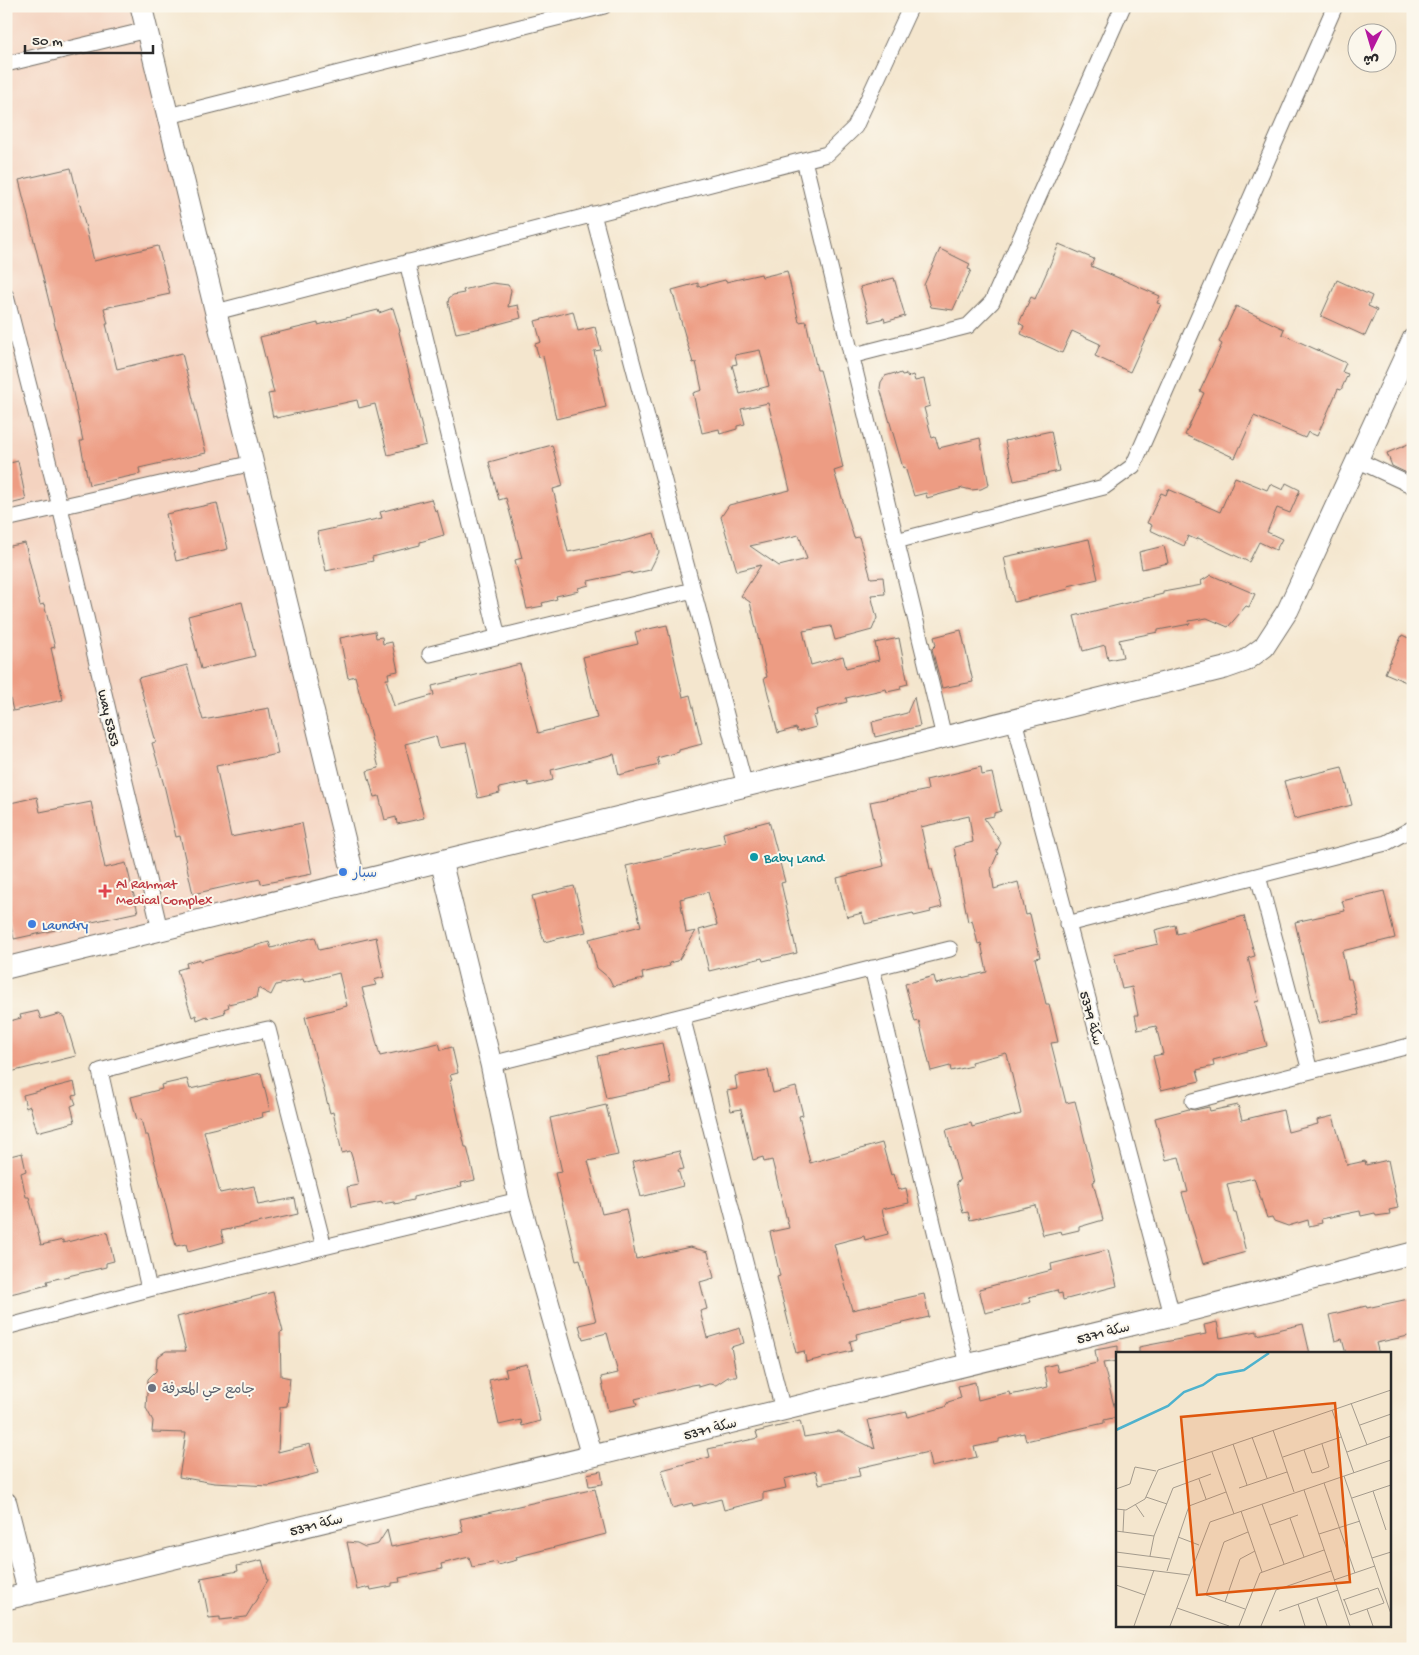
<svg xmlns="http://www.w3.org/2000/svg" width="1419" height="1655" viewBox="0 0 1419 1655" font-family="'Gochi Hand','Playpen Sans Arabic',sans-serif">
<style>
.built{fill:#f4d3c0}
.building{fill:#ed9c83;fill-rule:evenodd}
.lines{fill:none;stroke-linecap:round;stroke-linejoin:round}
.street-casing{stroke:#716c64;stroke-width:17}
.secondary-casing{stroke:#716c64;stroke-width:23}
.street{stroke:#fff;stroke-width:15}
.secondary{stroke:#fff;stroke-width:21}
.culture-dot{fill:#0f9aa8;stroke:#fbf7ec;stroke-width:2}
.shop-dot{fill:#3f7fe0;stroke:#fbf7ec;stroke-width:2}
.health-dot{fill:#e0444e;stroke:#fbf7ec;stroke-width:2}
.worship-dot{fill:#6b7280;stroke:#fbf7ec;stroke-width:2}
.labels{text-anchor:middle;stroke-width:4;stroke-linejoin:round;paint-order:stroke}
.street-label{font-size:14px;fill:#2b2b2b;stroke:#fbf7ec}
.culture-label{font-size:14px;fill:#0d838f;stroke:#fbf7ec;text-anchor:start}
.shop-label{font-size:14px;fill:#366cbe;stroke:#fbf7ec;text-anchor:start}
.health-label{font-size:14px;fill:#be3a42;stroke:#fbf7ec;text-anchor:start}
.worship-label{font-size:14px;fill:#5b616d;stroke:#fbf7ec;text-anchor:start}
.inset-river{fill:none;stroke:#4eb2cd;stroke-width:2.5}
.inset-road{fill:none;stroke:#a49b8d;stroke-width:1}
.view{fill:#df570e;fill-opacity:0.15;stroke:#df570e;stroke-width:2.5}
.inset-edge{fill:none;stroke:#2b2b2b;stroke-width:2.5}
</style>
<rect width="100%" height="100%" fill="#fbf7ec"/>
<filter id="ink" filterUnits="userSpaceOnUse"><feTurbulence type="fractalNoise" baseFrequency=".02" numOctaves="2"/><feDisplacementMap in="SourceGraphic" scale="10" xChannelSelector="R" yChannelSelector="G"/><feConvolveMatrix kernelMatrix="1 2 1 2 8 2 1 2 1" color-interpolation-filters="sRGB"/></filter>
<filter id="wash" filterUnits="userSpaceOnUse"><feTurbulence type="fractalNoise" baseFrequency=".0096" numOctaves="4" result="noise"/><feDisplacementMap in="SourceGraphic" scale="20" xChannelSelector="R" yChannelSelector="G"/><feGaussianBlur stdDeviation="1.12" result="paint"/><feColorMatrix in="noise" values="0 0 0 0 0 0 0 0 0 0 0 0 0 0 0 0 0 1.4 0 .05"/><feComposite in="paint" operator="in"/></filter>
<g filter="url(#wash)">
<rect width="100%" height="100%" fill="#f4e6ce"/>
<!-- built -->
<path class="built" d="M6,6H141L355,882L6,968Z"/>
<g id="blocks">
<!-- building -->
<path class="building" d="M71,168L94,261L158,246L170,294L104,308L108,324H106L117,369L182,353L206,453L139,468L140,474L89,485L80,441H83L71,383L70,384L56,330L19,180Z
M1059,244L1094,259L1091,266L1160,296L1157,303L1161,304L1130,372L1095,356L1100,344L1072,331L1062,353L1021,334L1024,326L1019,323L1031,297L1035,299Z
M940,249L970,264L968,269L971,270L953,310L931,307L924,285Z
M787,271L799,322L806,321L817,370H820L829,403L843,468L834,471L854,538L859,537L871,578L883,577L885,594L871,595L877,618L872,630L835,640L831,626L803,631L811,665L843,656L846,668L879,660L875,643L899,638L908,684L900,686L901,689L887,692L886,689L846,698L847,702L816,710L817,715L813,716L816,727L797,732L796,728L778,733L764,678L767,677L750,602L741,596L761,565L737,571L721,517L729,505L790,490L778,442L768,403L741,409L745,424L737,426V429L720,434L719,429L702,433L693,393L702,390L696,362L693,363L672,290L698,283V287L725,280L726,282L761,274L762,277ZM760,350L769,386L740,394L732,365L737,364L735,355ZM799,535L807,559L779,566L750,546Z
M894,278L905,316L885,322L884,318L870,322L860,287Z
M1337,280L1372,296L1368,306L1377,310L1365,336L1321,316Z
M492,283L508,285L511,290L508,307L518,305L521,318L491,326L456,333L448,303L449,298L453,295L464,293L463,290Z
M1236,306L1284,329L1282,334L1346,363L1342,372L1348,374L1341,390L1338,389L1317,436L1308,432L1305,438L1254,416L1235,458L1185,435L1204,393L1200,391L1222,344L1219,342Z
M393,308L400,331L399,332L426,445L388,455L375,404L359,408L357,400L276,418V416L273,417L268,394L274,393L260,337L318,323V325L378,310L379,313Z
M573,311L578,331L595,327L601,350L594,351L606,407L556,419L543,356L539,357L535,344L541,342L535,321Z
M895,373L896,375L901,373L902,375L907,374V377L913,375L915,381L924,379L930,406L924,408L932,438L935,437L939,448L980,438L989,485L981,489L971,490L963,488L927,498L926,493L914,496L905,467L903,468L880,388L881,382L885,376Z
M1051,431L1059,471L1014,481L1005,441Z
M1413,442V476L1392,466L1387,453Z
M552,445L563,486L553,489L568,552L620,541V542L654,533L659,552L650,570L632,574L631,572L588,581L589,585L578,588L579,591L556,596L557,599L542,603L543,606L527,609L515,560L522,558L506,498L499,500L489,462Z
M18,461L26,500L6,505V464Z
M1235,477L1267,490L1270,484L1283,490L1286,483L1300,490L1290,513L1277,508L1267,532L1282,539L1276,550L1259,542L1249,562L1198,538L1197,540L1188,536L1184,546L1150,530L1152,525L1147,523L1161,493L1166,495L1168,489L1220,512Z
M431,499L435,511L437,510L444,535L420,542V545L372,557L373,561L326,571L317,532L382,518L380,512Z
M217,503L228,549L176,561L166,514Z
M1089,539L1098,579L1068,586L1069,589L1014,602L1004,557Z
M25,543L40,605L44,604L55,647L51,648L63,700L13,711L6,681V547Z
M1164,546L1168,563L1142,569L1139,552Z
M1211,575L1255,594L1249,607L1246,606L1228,627L1207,618L1189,621L1190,624L1158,630V632L1119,640L1123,657L1108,660L1105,645L1083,651L1074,616L1163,594V592L1202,585L1201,581Z
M242,602L255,656L201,669L188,616Z
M667,625L683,697L690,695L702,744L679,750V752L657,758L659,765L619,775L614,754L551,770L553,780L529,786L528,782L499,788L500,793L478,798L466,743L439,748L436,736L405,744L424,818L397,824L396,817L385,820L379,796L374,797L367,771L379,768L355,676L348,678L340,638L375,631L376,638L382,637L383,644L392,642L398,671L388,673L389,679H386L394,706L434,695L432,686L520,664L538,733L597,718L583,657L638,644L635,632Z
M961,630L973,682L942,688L932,649L936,645L934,637Z
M1402,635L1413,640V685L1385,673Z
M187,665L203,720L269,708L278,754L216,766L231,837L302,823L312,874L261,884L260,879L193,894L180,836L176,837L165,789L152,743L156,742L138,678Z
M914,697L920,726L875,737L872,722L907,713Z
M981,767L982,775L992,773L1001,811L994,813V816L984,818L1001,843L996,852L998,853L991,869L994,889L1018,882L1026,915L1030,914L1040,957L1035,958L1046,1004H1049L1058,1042L1051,1043L1066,1103L1075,1101L1095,1181L1093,1182L1103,1220L1079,1227V1230L1062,1234L1061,1231L1043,1235L1035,1205L970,1220L968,1212L963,1213L956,1182L960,1181L946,1130L971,1123L972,1127L1021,1114L1007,1054L1006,1053L971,1062L972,1066L951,1071L950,1066L931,1071L919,1021L915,1022L905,984L934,976L936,984L987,972L981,943L978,944L972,920L968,922L954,847L973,842L969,816L921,827L930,869H932L942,907L930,910L931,912L914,916L913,913L865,924L862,913L847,917L837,878L884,866L870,802L928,790L926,780Z
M1342,767L1352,805L1294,819L1284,781Z
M37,797L40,812L91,802L105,868L126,863L138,912L14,939L6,905V804Z
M769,821L785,882L781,883L797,953L763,961L762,958L709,971L699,930L717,925L708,892L680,899L686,933L696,931L678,961L669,963L670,966L642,973L643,979L613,986L609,978L597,968L589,939L641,926L626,866L725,843L723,833Z
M574,886L586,932L544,942L532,896Z
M1384,891L1395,938L1342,951L1348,979H1351L1359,1015L1318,1023L1295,922L1345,911L1342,901Z
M1244,916L1255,956L1248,958L1259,1001L1255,1002L1267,1046L1213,1060L1214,1066L1197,1070L1200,1081L1161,1090L1153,1056L1163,1054L1156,1026L1138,1030L1135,1015H1138L1132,987L1122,989L1114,954L1158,944L1155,930L1175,925L1177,934Z
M315,937L319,950L376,937L384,977L374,980L376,985L362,988L380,1056L439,1043L441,1050L452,1047L458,1073L450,1075L452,1080L450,1081L465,1147H467L475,1180L461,1183L462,1186L413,1197V1200L395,1204L394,1202L382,1204V1202L351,1208L347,1187L358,1185L353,1160L350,1151L342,1153L333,1112L330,1113L305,1017L347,1006L339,973L304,982L303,979L276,985L271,995L258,988L256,998L228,1004L229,1007L224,1009L225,1013L208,1018L207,1016L197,1020L196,1015L192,1017L177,970L187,967L186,963L200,959V961L269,942L271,948Z
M38,1011L41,1019L59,1014L64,1017L76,1056L6,1073V1022L21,1018L20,1015Z
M662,1043L671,1084L606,1098L597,1056Z
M768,1070L773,1093L796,1087L803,1115L799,1116L810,1163L882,1143L891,1175L893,1174L898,1190L906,1188L909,1203L882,1209L888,1234L865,1240L864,1236L834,1244L852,1310L924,1294L929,1317L856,1334L857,1339L850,1341L852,1351L806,1362L804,1351L796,1353L777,1277L780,1276L770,1232L789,1228L772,1160L764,1162L763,1157L753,1160L741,1109L731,1111L727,1091L737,1089L735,1076Z
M261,1073L270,1111L262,1113L263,1117L204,1131L220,1193L254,1186L258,1205L295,1198L298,1214L221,1231L224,1242L188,1252L186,1244L176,1246L148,1135H145L141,1119L137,1120L131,1097L162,1089L161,1085L187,1079L190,1089Z
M74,1082L77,1095L73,1096L76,1104L71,1106L75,1122L37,1132L30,1106L26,1108L23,1095Z
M606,1105L618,1155L588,1161L602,1214L626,1209L636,1259L690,1247L708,1252L714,1278L700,1282L707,1309L700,1311L707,1338L740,1328L744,1343L731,1347L737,1377H728L716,1385L709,1384L699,1387V1384L692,1385L635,1399L637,1405L608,1411L601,1377L618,1373L607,1333L583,1339L579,1325L596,1321L580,1259L576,1260L555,1173L562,1172L550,1118Z
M1238,1105L1242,1120L1283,1110L1288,1132L1318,1124L1317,1120L1333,1116L1347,1165L1365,1161L1366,1165L1388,1160L1398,1208L1389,1210L1390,1214L1376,1216L1375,1213L1361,1216L1360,1211L1321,1219L1322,1223L1309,1226L1308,1220L1288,1226L1274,1221L1272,1217L1267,1218L1254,1178L1227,1184L1234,1213H1236L1246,1252L1203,1264L1182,1193L1188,1192L1179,1157L1166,1160L1155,1118L1189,1109L1195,1110L1209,1107L1210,1111Z
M679,1151L684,1169L678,1170L683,1186L641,1197L632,1162Z
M22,1153L26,1171L21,1173L26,1197H29L41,1245L63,1240V1243L107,1232L114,1261L106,1263V1267L47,1281L48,1285L6,1295V1157Z
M1108,1250L1117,1286L1063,1300L1062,1293L1058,1294L1057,1290L1029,1297L1031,1302L985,1313L979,1289L1052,1270L1051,1264Z
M273,1292L283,1332L280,1333L281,1376L290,1378L287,1406L280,1407L278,1452L310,1444L318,1473L269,1486L214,1483L179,1477L186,1433L152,1432L153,1421L146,1408L148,1379L156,1371L157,1357L166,1351H186L177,1317Z
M1413,1298V1335L1376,1343L1379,1354H1346L1342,1339L1335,1341L1329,1315L1366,1306L1367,1308Z
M1217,1322L1220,1338L1257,1331V1335L1303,1324L1310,1354H1139V1347L1206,1334L1204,1325Z
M1118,1346V1361L1103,1363L1117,1417L1104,1420V1423L1026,1441L1024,1433L999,1439V1442L974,1447L977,1457L931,1467L928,1452L858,1468L860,1476L819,1484L816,1471L784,1479L786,1488L763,1493V1500L724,1510L721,1499L693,1506L692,1503L672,1508L662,1470L710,1457L708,1449L758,1438L756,1432L800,1421L804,1437L839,1431L875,1449L868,1420L907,1412L908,1417L945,1407L948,1402L961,1398L958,1386L975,1382L978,1400L1009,1392L1010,1395L1048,1387L1044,1367L1056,1364L1058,1372L1097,1363L1095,1350Z
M527,1364L540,1421L522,1426L521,1420L499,1425L489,1380L507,1376L505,1369Z
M601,1471L603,1484L589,1486L587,1474Z
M595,1489L606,1534L516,1557L517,1560L498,1565L497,1562L472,1567L469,1557L441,1564L442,1569L399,1578L400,1582L392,1583V1586L371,1590L370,1587L357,1590L347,1542L357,1543L365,1547L378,1544L387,1530L391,1547L463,1532L460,1519Z
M262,1560L268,1580L246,1617L220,1620V1617L209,1618L201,1578L238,1571L237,1566Z"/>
</g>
</g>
<g filter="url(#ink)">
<use href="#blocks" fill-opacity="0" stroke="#716c64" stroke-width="1"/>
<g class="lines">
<!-- street casing -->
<g class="street-casing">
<path id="street" d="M6,64L147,30
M169,116L604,6
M804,160L944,737
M593,214L745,786
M407,262L498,637
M6,296L60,507L160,930
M216,312L827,154L855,127L911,6
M851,356L968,326L992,302L1123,6
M1357,460L1413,486
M6,519L253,463
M896,541L1104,487L1133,466L1335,6
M430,654L693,590
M1014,720L1172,1315
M1258,876L1310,1071
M1067,924L1386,843L1413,828
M872,968L967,1365
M682,1016L783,1410
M491,1064L950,949
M1193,1101L1413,1045
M149,1289L100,1071L188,1047L268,1029L324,1247
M6,1327L149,1289L519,1200"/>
</g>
<!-- secondary casing -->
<g class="secondary-casing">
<path id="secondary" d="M141,6L355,882
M441,861L491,1064L519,1200L592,1456
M6,968L1225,668L1245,661L1264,647L1288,610L1413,339
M6,1503L29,1594
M6,1599L1172,1315L1413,1253"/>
</g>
<!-- street -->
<use href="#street" class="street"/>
<!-- secondary -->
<use href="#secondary" class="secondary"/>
</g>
</g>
<!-- markers -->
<circle class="culture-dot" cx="754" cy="857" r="5"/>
<g class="shop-dot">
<circle cx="343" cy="872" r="5"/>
<circle cx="32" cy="924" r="5"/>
</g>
<path class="health-dot" d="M102.5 883.5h5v5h5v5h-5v5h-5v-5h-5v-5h5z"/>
<circle class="worship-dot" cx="152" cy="1388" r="5"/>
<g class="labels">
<!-- street labels -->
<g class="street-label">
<text transform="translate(110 718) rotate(77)" y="5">way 5353</text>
<text transform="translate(1092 1018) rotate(75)" y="5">سكة 5379</text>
<text transform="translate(1103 1332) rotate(-14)" y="5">سكة 5371</text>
<text transform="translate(710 1428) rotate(-14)" y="5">سكة 5371</text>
<text transform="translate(316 1524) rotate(-14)" y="5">سكة 5371</text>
</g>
<!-- culture labels -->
<g class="culture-label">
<text x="764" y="862">Baby Land</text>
</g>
<!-- shop labels -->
<g class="shop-label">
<text x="353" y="877">سبار</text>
<text x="42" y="929">Laundry</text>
</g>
<!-- health labels -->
<g class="health-label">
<text x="116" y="888">Al Rahmat<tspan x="116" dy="16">Medical Complex</tspan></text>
</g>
<!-- worship labels -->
<g class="worship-label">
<text x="162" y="1393">جامع حي المعرفة</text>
</g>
</g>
<!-- overview -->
<g transform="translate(1116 1352)">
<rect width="275" height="275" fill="#f4e6ce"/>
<path class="inset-river" d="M0,78L52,54L68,40L87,33L101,23L128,18L153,1"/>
<path class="inset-road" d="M235,51L251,93M216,58L238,121M244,73L275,62M157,78L178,140M136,85L151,126M117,92L131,133M188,98L196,121L204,119L213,115L206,92M96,100L118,162M231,100L275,84M167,105L225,85M228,124L275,262M83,127L90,147M208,131L239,221M123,136L171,120M0,137L14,132L19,115L40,119M188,138L234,274M257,139L270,178M30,145L51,152M236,146L275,133M19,152L28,165M146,152L168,212M0,157L10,158L29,147L42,118L275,38M125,159L146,220M174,166L188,205M154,173L182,163M0,179L38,184L57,136L95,122M7,180L8,158M203,182L244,169M62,185L83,193M0,200L54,207M34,204L38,184M256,206L275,200M0,214L73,223M51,219L73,154L110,140M218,228L259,214M0,233L29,243M201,246L211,274M228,247L234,263L268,251L262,236M227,248L262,236M109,250L124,207L139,199M182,252L189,274M61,256L113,274M129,257L90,243L108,190L132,180M251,257L257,274M163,259L222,238M18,274L38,218M54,274L94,170L275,108M123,274L144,221L208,198M145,274L160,238L215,219"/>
<path class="view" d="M219,51L234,230L81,243L65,65Z"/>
<rect width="275" height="275" class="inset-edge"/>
</g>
<!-- margin -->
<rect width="1419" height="1655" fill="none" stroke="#fbf7ec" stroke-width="25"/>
<!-- north arrow -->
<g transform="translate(1372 48) rotate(185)"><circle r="24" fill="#fbf7ec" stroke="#a8a59f"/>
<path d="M0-4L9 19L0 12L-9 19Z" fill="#b5179e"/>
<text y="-8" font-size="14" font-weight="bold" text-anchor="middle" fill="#2b2b2b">ش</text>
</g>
<!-- scale -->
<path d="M25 45v8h128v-8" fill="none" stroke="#2b2b2b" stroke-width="2.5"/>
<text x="32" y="45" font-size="15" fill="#2b2b2b" stroke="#fbf7ec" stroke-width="4" paint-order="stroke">50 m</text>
</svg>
